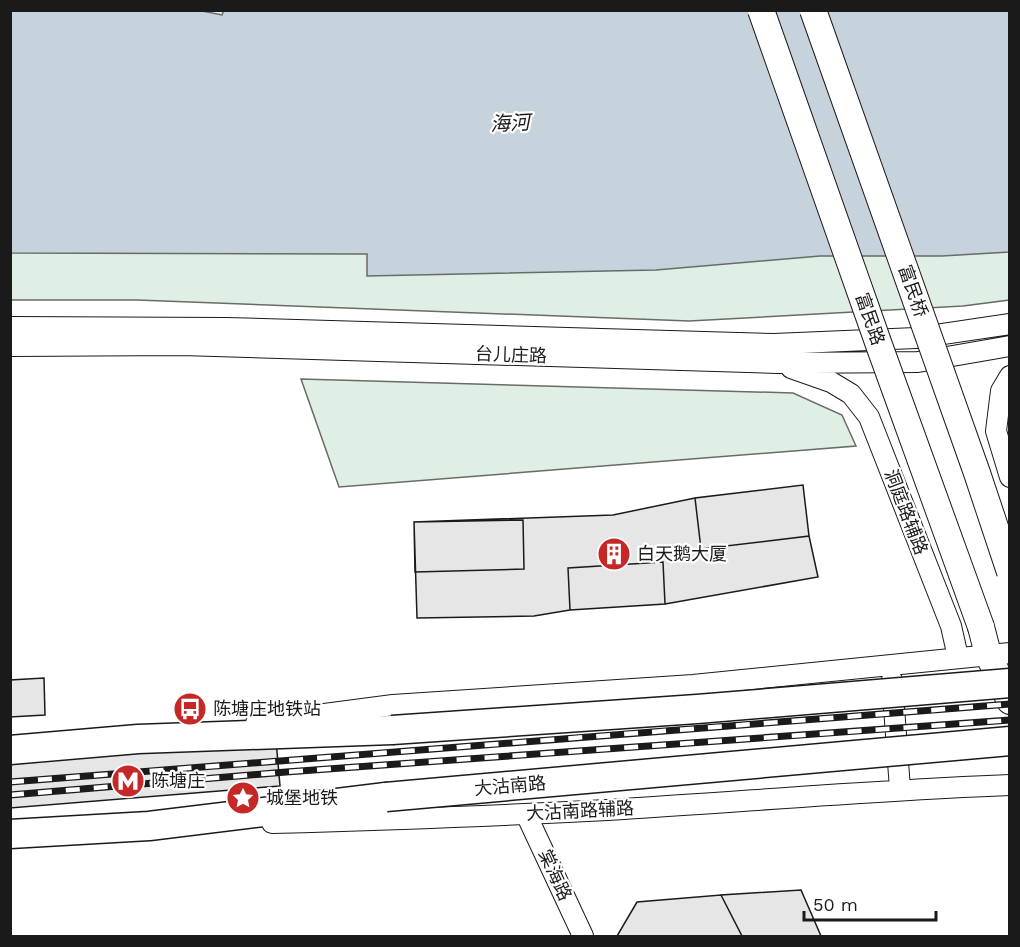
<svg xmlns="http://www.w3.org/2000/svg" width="1020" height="947" viewBox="0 0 1020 947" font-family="'Work Sans','Noto Sans SC',sans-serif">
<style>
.green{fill:#e0efe3;stroke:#6a6a6a;stroke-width:1.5}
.water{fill:#c6d2dc;stroke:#6a6a6a;stroke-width:1.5}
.building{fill:#e6e6e6;stroke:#1a1a1a;stroke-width:1.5}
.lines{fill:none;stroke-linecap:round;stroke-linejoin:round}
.minor-casing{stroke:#1a1a1a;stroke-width:22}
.major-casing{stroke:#1a1a1a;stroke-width:28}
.highway-casing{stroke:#1a1a1a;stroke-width:31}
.minor{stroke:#fff;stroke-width:20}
.major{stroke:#fff;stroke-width:26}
.highway{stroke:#fff;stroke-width:28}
.rail-casing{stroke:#1a1a1a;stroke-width:7}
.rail{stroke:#fff;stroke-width:4.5;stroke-dasharray:14;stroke-linecap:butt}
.major-bridge-casing{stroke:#1a1a1a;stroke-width:28;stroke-linecap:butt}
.highway-bridge-casing{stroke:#1a1a1a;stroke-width:31;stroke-linecap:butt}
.major-bridge{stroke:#fff;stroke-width:26}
.highway-bridge{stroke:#fff;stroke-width:28}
.labels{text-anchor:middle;stroke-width:4.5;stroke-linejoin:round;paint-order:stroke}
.street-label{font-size:18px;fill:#1a1a1a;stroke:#fff}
.poi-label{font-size:18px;fill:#1a1a1a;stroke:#fff;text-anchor:start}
.water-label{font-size:20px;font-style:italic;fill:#1a1a1a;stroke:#fff}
</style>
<rect width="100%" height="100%" fill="#fff"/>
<!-- green -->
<path class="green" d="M10,11H1009V300L963,306L689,321L137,300H11Z
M301,379L793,393L842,415L856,446L339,487Z"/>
<!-- water -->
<path class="water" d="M197,10L222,15L224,10L1009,11V252L942,256H820L656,270L367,276V254L11,253L10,11Z"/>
<!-- building -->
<path class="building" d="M803,485L809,536L818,577L665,604L570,610L534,616L417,618L414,522L613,515L695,498Z
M803,485L809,536L701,549L695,498Z
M523,520L524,569L415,572L414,522Z
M663,562L665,604L570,610L568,568Z
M44,678L45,715L10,717V680Z
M276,740L280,786L10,808V762Z
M801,890L821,936H742L721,895Z
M721,895L742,936H617L637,902Z"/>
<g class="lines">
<!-- minor casing -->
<g class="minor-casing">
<path id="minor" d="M10,327L226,328L774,344L916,338L1010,324
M10,346L182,345L777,363L918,362L1010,346
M791,368L831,382L851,394L869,417L951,626L958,657
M1010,376L1001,391L996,431L1010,477
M892,680L900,789
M256,723L393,705L693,685L1010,653
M526,814L583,936
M272,823C384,820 495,816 607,810C741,802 875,790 1010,785"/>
</g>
<!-- major casing -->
<g class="major-casing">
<path id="major" d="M981,627L988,654L1010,701"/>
</g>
<!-- highway casing -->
<g class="highway-casing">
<path id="highway" d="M10,750L138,739L392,730
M10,834L149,826L386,797"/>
</g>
<!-- minor -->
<use href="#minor" class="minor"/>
<!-- major -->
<use href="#major" class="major"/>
<!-- highway -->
<use href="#highway" class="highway"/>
<!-- rail casing -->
<g class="rail-casing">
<path id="rail" d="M10,782L1010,704
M10,795L286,772L1010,720"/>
</g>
<!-- rail -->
<use href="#rail" class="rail"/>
<!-- major-bridge casing -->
<g class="major-bridge-casing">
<path id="major-bridge" d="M761,10L879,345L981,627
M813,10L977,473L1010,572"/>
</g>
<!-- highway-bridge casing -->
<g class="highway-bridge-casing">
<path id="highway-bridge" d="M392,730L697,709L1010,683
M386,797L1010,741"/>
</g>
<!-- major-bridge -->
<use href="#major-bridge" class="major-bridge"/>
<!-- highway-bridge -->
<use href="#highway-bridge" class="highway-bridge"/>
</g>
<!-- icons -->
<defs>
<g id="building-disc" transform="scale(1.725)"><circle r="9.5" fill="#c62828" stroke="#fff"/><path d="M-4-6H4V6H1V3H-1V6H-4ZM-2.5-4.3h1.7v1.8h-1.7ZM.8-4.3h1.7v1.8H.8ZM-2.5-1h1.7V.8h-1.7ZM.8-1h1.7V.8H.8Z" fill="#fff"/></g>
<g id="bus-disc" transform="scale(1.725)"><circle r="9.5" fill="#c62828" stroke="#fff"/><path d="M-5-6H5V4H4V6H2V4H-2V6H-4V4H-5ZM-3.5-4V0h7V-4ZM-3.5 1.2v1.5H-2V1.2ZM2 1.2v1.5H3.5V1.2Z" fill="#fff"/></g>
<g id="metro-disc" transform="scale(1.725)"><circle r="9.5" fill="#c62828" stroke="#fff"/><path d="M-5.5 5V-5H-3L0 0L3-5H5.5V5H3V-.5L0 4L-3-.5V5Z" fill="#fff"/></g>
<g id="sight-disc" transform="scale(1.725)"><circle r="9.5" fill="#c62828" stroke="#fff"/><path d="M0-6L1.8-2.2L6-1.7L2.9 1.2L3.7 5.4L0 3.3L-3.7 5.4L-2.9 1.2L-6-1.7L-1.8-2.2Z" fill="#fff"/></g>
</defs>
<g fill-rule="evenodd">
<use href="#building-disc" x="614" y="554"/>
<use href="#bus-disc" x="190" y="709"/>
<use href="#metro-disc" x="128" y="781"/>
<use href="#sight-disc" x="243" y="798"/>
</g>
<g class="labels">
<!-- street labels -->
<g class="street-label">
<text transform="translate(913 291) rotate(71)" y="6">富民桥</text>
<text transform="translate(870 319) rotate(71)" y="6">富民路</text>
<text transform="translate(511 355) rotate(2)" y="6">台儿庄路</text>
<text transform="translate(906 512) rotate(69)" y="6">洞庭路辅路</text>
<text transform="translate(510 786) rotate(-5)" y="6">大沽南路</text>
<text transform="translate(580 811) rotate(-3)" y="6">大沽南路辅路</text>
<text transform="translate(555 875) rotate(65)" y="6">棠海路</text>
</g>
<!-- poi labels -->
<g class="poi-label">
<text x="637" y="560">白天鹅大厦</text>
<text x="213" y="715">陈塘庄地铁站</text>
<text x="151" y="787">陈塘庄</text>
<text x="266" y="804">城堡地铁</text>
</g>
<!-- water labels -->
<g class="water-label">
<text transform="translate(510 123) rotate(-3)" y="7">海河</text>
</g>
</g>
<!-- border -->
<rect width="1020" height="947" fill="none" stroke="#1a1a1a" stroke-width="24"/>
<!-- scale -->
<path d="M804 911v9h132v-9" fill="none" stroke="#1a1a1a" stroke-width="3"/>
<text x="813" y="911" font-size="18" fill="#1a1a1a" stroke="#ffffff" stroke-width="4.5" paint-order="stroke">50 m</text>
</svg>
